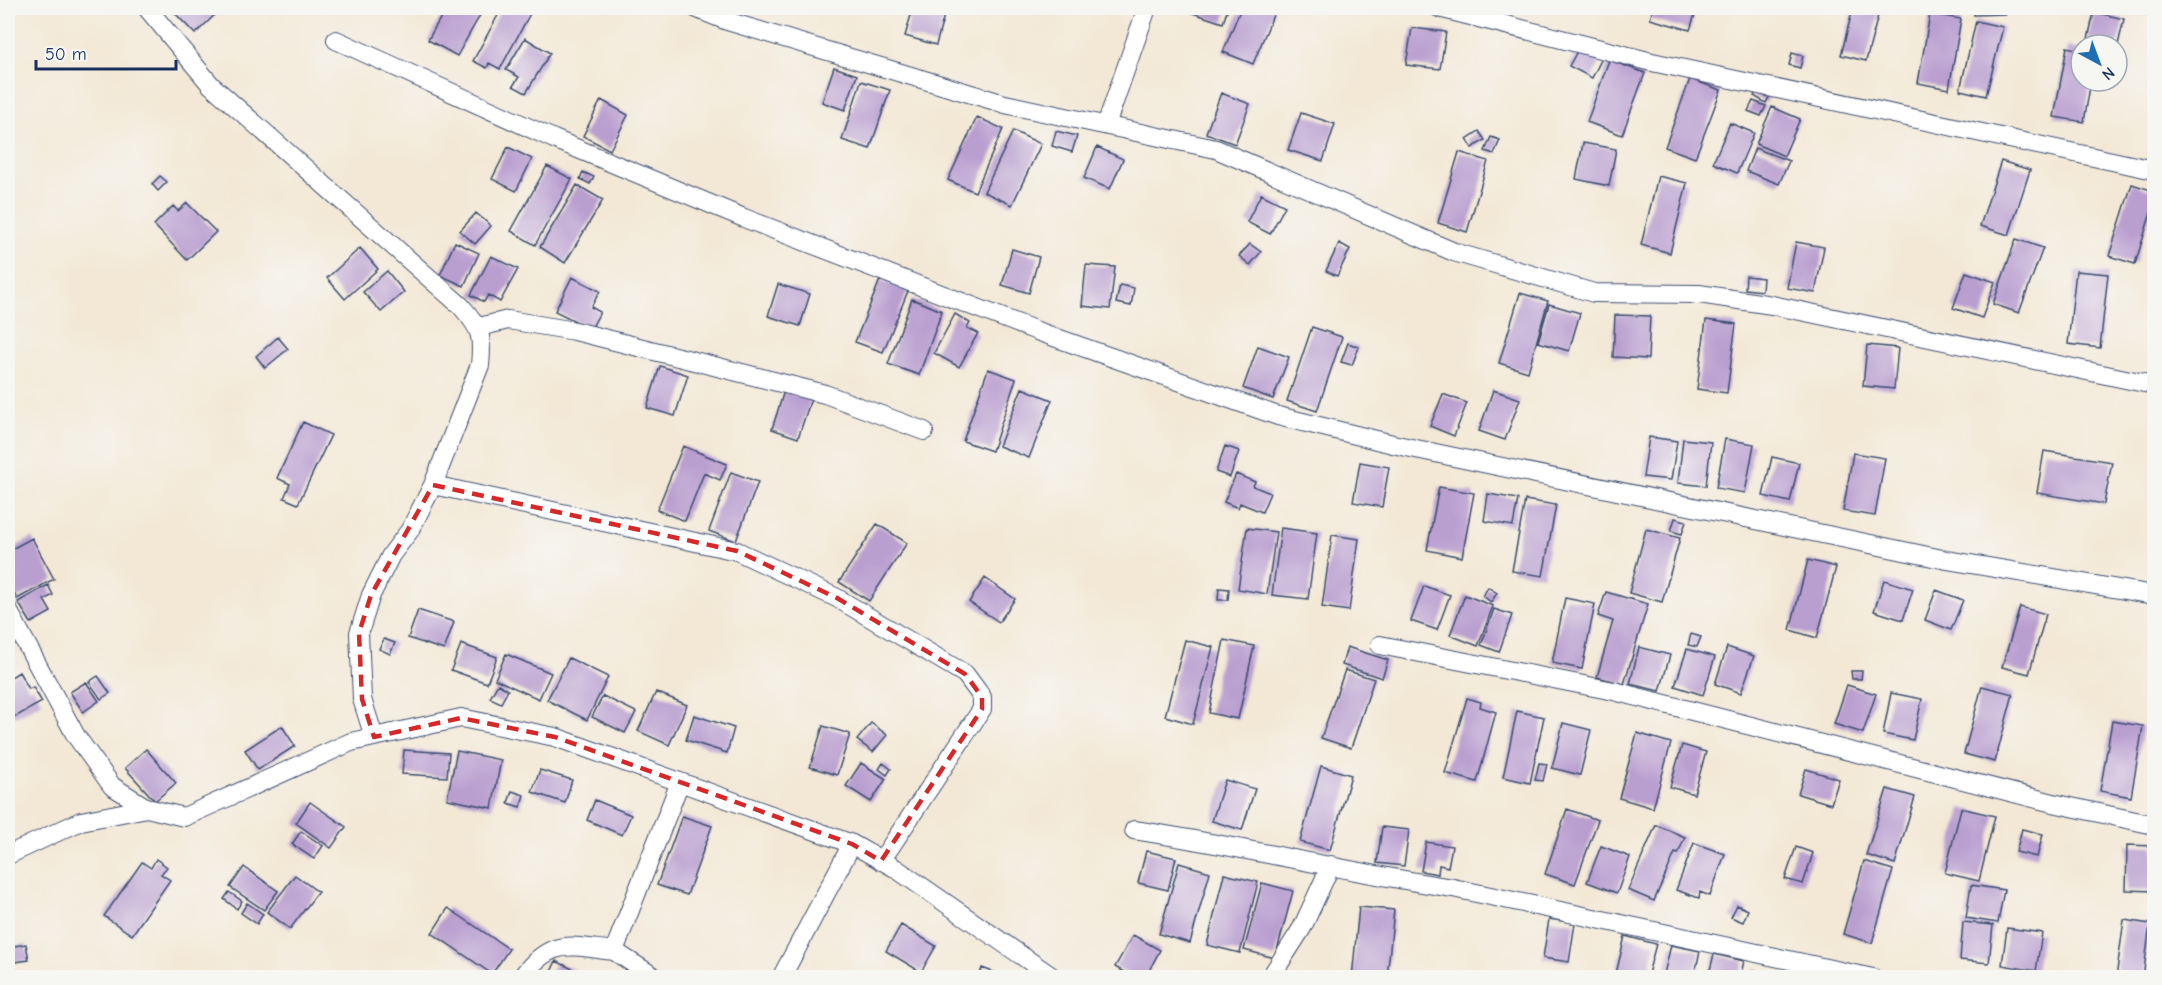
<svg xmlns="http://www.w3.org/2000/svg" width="2162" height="985" viewBox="0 0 2162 985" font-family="'Comic Neue',sans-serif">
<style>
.building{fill:#b99fd0}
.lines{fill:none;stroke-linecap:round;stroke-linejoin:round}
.street-casing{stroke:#3b4b70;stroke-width:20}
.street{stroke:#fff;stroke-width:18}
.marked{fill:none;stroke:#d62828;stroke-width:4.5;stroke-dasharray:12 8;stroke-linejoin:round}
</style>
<rect width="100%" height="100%" fill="#f6f6f2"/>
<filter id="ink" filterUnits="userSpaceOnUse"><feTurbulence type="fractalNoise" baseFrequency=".0167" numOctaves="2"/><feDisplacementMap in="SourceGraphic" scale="12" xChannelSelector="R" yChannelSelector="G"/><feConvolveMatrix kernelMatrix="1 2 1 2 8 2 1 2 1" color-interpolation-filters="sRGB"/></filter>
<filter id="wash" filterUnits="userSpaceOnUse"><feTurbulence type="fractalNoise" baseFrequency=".008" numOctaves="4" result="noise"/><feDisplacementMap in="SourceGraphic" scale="24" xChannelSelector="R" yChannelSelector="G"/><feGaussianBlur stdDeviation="1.35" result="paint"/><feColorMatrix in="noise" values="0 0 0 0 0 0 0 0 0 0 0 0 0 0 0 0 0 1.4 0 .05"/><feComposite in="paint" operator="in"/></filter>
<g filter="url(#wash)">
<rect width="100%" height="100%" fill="#f3e8d5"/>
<g id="blocks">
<!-- building -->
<path class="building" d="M177,8H222L195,34L173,11Z
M446,8H484L457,56L428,40Z
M502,8H527L532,10L500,69L489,63L487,68L473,61Z
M913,8H946L936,45L905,36Z
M1188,8H1228L1223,23L1187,11Z
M1241,8H1276L1253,64L1223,52Z
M1653,8H1697L1690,30L1650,19Z
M1853,8H1880L1866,61L1841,55Z
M1974,8H2006V14L1974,15Z
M2094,12L2124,19L2118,45L2088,39Z
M1930,14L1961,19L1949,89L1918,83Z
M1976,21L2003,27L1986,96L1960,90Z
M1412,28L1446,32L1440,69L1406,65Z
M525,38L550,53L526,93L513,86L519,77L506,70Z
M1580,46L1602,58L1592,78L1569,66Z
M2067,47L2081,50V81H2091L2084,122L2054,117Z
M1792,53L1803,56L1800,68L1789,65Z
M1609,60L1645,73L1622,135L1587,122Z
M834,67L857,75L845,110L822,102Z
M1690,79L1721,90L1695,158L1665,147Z
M861,81L890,90L870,149L842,140Z
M1758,89L1770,95L1766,103L1754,96Z
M1221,93L1250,104L1235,144L1206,133Z
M601,100L628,115L610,150L583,136Z
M1753,101L1766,106L1761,116L1748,111Z
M1772,107L1800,119L1784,156L1756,144Z
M1301,113L1335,124L1323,161L1288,150Z
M977,117L1003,129L975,192L948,180Z
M1730,123L1754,133L1737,173L1713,163Z
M1013,131L1041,144L1012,205L984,192Z
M1056,131L1077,136L1072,152L1052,146Z
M1479,131L1485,140L1472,148L1467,139Z
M1491,137L1500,140L1494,154L1485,151Z
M1583,143L1616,149L1609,186L1576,179Z
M508,147L532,159L516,191L492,179Z
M1097,147L1123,159L1110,189L1084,178Z
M1755,148L1789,161L1779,184L1746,171Z
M1459,152L1488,161L1467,232L1438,223Z
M2001,161L2030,170L2009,235L1980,226Z
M547,166L572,179L535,245L511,231Z
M583,172L594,177L590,184L580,179Z
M160,176L167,182L158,191L152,184Z
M1658,176L1687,183L1670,253L1641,245Z
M2132,184L2154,191V203L2135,264L2109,256Z
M577,185L603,200L565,263L540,247Z
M1261,194L1285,206L1270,234L1247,222Z
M187,203L216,232L187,260L154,225L173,206L178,211Z
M476,213L491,226L475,244L460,231Z
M2016,239L2043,248L2019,313L1993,304Z
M455,242L479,253L464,286L440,275Z
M1796,242L1824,247L1815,293L1787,288Z
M1339,243L1350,249L1337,276L1326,271Z
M1250,244L1261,252L1250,265L1239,256Z
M360,248L378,269L345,299L327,278Z
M1012,249L1039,257L1029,293L1002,285Z
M491,256L518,269L500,302L488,295L484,302L471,295Z
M1086,265L1115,267L1110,309L1082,306Z
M387,271L404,292L381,312L363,292Z
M2076,271L2108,274L2100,348L2068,344Z
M1966,272L1995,282L1982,318L1953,308Z
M1746,276L1763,278L1762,291L1745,289Z
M572,277L600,291L591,307L600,312L591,329L555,311Z
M880,280L908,291L883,352L855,342Z
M778,284L810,294L800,326L768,316Z
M1120,285L1134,288L1131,306L1116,303Z
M1520,293L1548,301L1528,372L1499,363Z
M912,299L942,311L919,375L888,364Z
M1549,304L1580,313L1569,351L1538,342Z
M955,314L970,323L967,328L978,333L959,367L934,353Z
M1615,315L1650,316L1648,359L1613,357Z
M1706,320L1736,324L1727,393L1697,389Z
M1312,327L1342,337L1317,411L1287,401Z
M278,337L288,349L265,368L256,356Z
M1348,343L1359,347L1352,365L1341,362Z
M1867,345L1898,348L1894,389L1863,386Z
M1258,346L1289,357L1273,399L1243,388Z
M660,366L688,375L675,416L647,408Z
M988,369L1016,379L992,451L963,441Z
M1022,388L1052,400L1029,458L999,446Z
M1493,390L1520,399L1505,440L1479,431Z
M784,391L811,399L798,438L772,429Z
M1443,394L1467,403L1454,436L1430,426Z
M303,422L331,435L298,504L284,498L290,484L277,478Z
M1649,437L1677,441L1671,480L1643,477Z
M1683,439L1711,442L1706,486L1678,483Z
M1725,439L1754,444L1745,493L1716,488Z
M683,446L727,464L720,480L704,473L685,521L657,510Z
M1225,446L1239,451L1230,477L1216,472Z
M2044,451L2112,462L2104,504L2037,493Z
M1853,453L1885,458L1875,516L1843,511Z
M1772,457L1799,463L1790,502L1763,496Z
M1360,462L1389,467L1382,507L1353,502Z
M731,472L758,482L736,541L709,531Z
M1236,474L1255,482L1253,486L1270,493L1262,512L1240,503L1238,508L1224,502Z
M1439,487L1474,493L1462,557L1427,550Z
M1488,494L1518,499L1513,526L1484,521Z
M1525,500L1556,505L1543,576L1512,571Z
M1675,518L1686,521L1682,534L1671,531Z
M877,524L907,543L869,601L839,582Z
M1247,528L1276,532L1267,594L1238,589Z
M1281,528L1317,533L1308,599L1272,595Z
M1646,529L1680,538L1662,602L1629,593Z
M1332,535L1359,539L1349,611L1322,607Z
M32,538L54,579L17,599L8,581V551Z
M1808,560L1836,567L1817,638L1790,630Z
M985,578L1015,599L999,622L969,602Z
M1884,580L1913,589L1903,620L1874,611Z
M48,585L53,595L44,600L51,612L31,623L18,602Z
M1424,586L1450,595L1437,630L1411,621Z
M1488,587L1497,593L1491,602L1483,596Z
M1219,588L1229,589L1228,600H1218Z
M1936,590L1963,600L1951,630L1925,620Z
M1606,592L1648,604L1624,684L1597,677L1613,621L1598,616Z
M1465,595L1493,606L1478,646L1450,635Z
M1565,598L1595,604L1582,669L1552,663Z
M2020,607L2046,614L2029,674L2002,667Z
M1494,609L1512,615L1499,652L1481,645Z
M418,610L454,622L444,650L408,638Z
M1691,634L1701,637L1697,647L1688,645Z
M384,639L395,643L390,654L379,649Z
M1185,640L1213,647L1193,724L1165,716Z
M1224,640L1254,646L1238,719L1209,713Z
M461,644L497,657L487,683L451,670Z
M1347,647L1388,660L1382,678L1342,665Z
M1639,647L1670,655L1660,691L1630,684Z
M1727,647L1754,656L1741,693L1715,684Z
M1687,649L1715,657L1703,695L1675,686Z
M506,654L551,673L539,699L495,679Z
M569,658L608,677L587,720L547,700Z
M1345,670L1374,679L1351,748L1321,738Z
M1851,671H1862L1861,679H1852Z
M19,672L29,689L33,687L42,702L15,717L8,704V679Z
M98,676L110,693L101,699L89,682Z
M86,682L99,701L83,712L70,692Z
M498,684L508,690L501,703L490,698Z
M1847,685L1876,694L1863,733L1834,724Z
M1982,686L2013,694L1995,762L1964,754Z
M656,692L687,705L669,745L638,731Z
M1891,693L1922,699L1913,740L1883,734Z
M603,696L636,712L625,733L592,717Z
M1467,698L1481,702L1480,707L1496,712L1477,782L1445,773Z
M1517,711L1544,717L1530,783L1503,777Z
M694,715L734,728L727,753L686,740Z
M2112,721L2143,726L2131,797L2100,791Z
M871,723L887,735L873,752L857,740Z
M1563,723L1591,730L1580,775L1552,768Z
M282,726L295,746L258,770L245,750Z
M823,726L850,734L837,775L810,767Z
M1637,733L1671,743L1653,808L1619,798Z
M1682,745L1706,752L1694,794L1670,787Z
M146,749L176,783L155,801L125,768Z
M404,750L449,753L447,777L402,774Z
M457,751L501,760L492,808L447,799Z
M861,763L886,779L871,802L846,786Z
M883,763L891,769L887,775L879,769Z
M1539,763L1547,764L1543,781L1535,780Z
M1321,766L1351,775L1330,850L1300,842Z
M1806,769L1839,779L1831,804L1798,794Z
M540,770L572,780L565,803L532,792Z
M1225,780L1255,789L1242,830L1212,821Z
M1887,789L1915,797L1895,864L1866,855Z
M512,791L524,795L520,807L508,803Z
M595,800L631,815L622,835L587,820Z
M310,802L346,827L331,848L296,823Z
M1961,808L1995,816L1979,881L1945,873Z
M1567,809L1598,820L1575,884L1545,874Z
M682,816L712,826L687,895L657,885Z
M1656,825L1685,837L1678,854L1675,853L1654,901L1628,890Z
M1382,827L1409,830L1404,866L1377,863Z
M2022,829L2043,834L2037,857L2016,852Z
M301,831L323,846L314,859L292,844Z
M1426,842L1452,846L1448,867L1439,865L1438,874L1421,871Z
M1694,843L1725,854L1710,896L1700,892L1699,898L1676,890Z
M2127,845L2154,846V891L2126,890Z
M1601,846L1630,857L1617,893L1587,882Z
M1796,847L1813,853L1803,884L1785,879Z
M1146,851L1176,858L1168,890L1138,883Z
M156,859L167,867L161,874L170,880L132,935L104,916L142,862L151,868Z
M1864,861L1893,870L1872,943L1843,934Z
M1179,863L1210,872L1190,943L1159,934Z
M244,867L278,891L264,910L230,887Z
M1224,874L1258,882L1240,953L1207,945Z
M295,875L318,892L290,929L267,912Z
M1262,883L1293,891L1275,958L1244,950Z
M1971,885L2004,890L1998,923L1966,918Z
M229,892L242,901L237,909L224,899Z
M247,903L263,914L257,924L241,913Z
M1737,905L1748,910L1743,922L1731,917Z
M1359,907L1394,910L1387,978H1352Z
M448,908L509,949L492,974L432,933Z
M1549,919L1575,923L1569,962L1543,958Z
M2124,920L2150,924L2143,978H2116Z
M1963,922L1993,925L1989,963L1960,960Z
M901,925L936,946L921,972L886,951Z
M2007,928L2042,933L2036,971L2002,965Z
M1133,935L1160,950L1145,978H1134L1115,967Z
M1625,936L1656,944L1647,978H1615Z
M26,944L29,960L8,963V947Z
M1671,945L1700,951L1694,978H1663Z
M1714,954L1744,961L1740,978H1708Z
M556,961L591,978H548Z
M982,968L1007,977V978H979Z
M1753,970L1783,976V978H1752Z"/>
</g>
</g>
<g filter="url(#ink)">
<use href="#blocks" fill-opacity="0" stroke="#3b4b70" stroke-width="1.5"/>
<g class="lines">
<!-- street casing -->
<g class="street-casing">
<path id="street" d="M147,8L211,85L461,306C481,329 483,335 480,365L433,485L410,530L391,555L371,595L359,633L362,699L374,737
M695,8L727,21L1005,104L1216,149L1454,252L1594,293L1699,294L1772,305L2154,385
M1439,8L1652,62L2154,170
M336,40L554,139L744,218L1037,331L1278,416L1397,445L1947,560L2154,595
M1106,125L1147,8
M479,327L508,320L575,331L825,394L924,431
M433,485L737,551L837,598L965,674L982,697V709L881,861
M8,610L76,736L112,786L147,808L184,817L351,742L461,718L555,737L852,844L895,868L1054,978
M1380,645L1614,691L2053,803L2154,825
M1134,830C1241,846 1346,872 1453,888L1873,978
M8,855L81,821L147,808
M614,951L656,978
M521,978C551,937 570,946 614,951L680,782
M781,978L852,844
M1270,978L1302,928L1331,865"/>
</g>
<!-- street -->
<use href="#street" class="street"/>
</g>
</g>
<!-- marked area -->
<path class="marked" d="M433,485L737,551L837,598L965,674L982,697V709L881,861L852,844L555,737L461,718L374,737L362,699L359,633L371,595Z"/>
<!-- margin -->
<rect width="2162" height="985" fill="none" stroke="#f6f6f2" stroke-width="30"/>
<!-- north arrow -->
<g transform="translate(2099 63) rotate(139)"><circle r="28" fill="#f6f6f2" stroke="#9ea6b7" stroke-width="1.5"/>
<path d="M0-4.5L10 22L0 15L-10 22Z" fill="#1f6fb2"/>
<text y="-9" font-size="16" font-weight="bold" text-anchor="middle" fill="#1b2f5e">N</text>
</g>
<!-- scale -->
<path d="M36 60v9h140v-9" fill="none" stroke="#1b2f5e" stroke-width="3"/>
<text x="45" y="60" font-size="18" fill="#1b2f5e" stroke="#f6f6f2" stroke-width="4.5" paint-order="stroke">50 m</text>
</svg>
